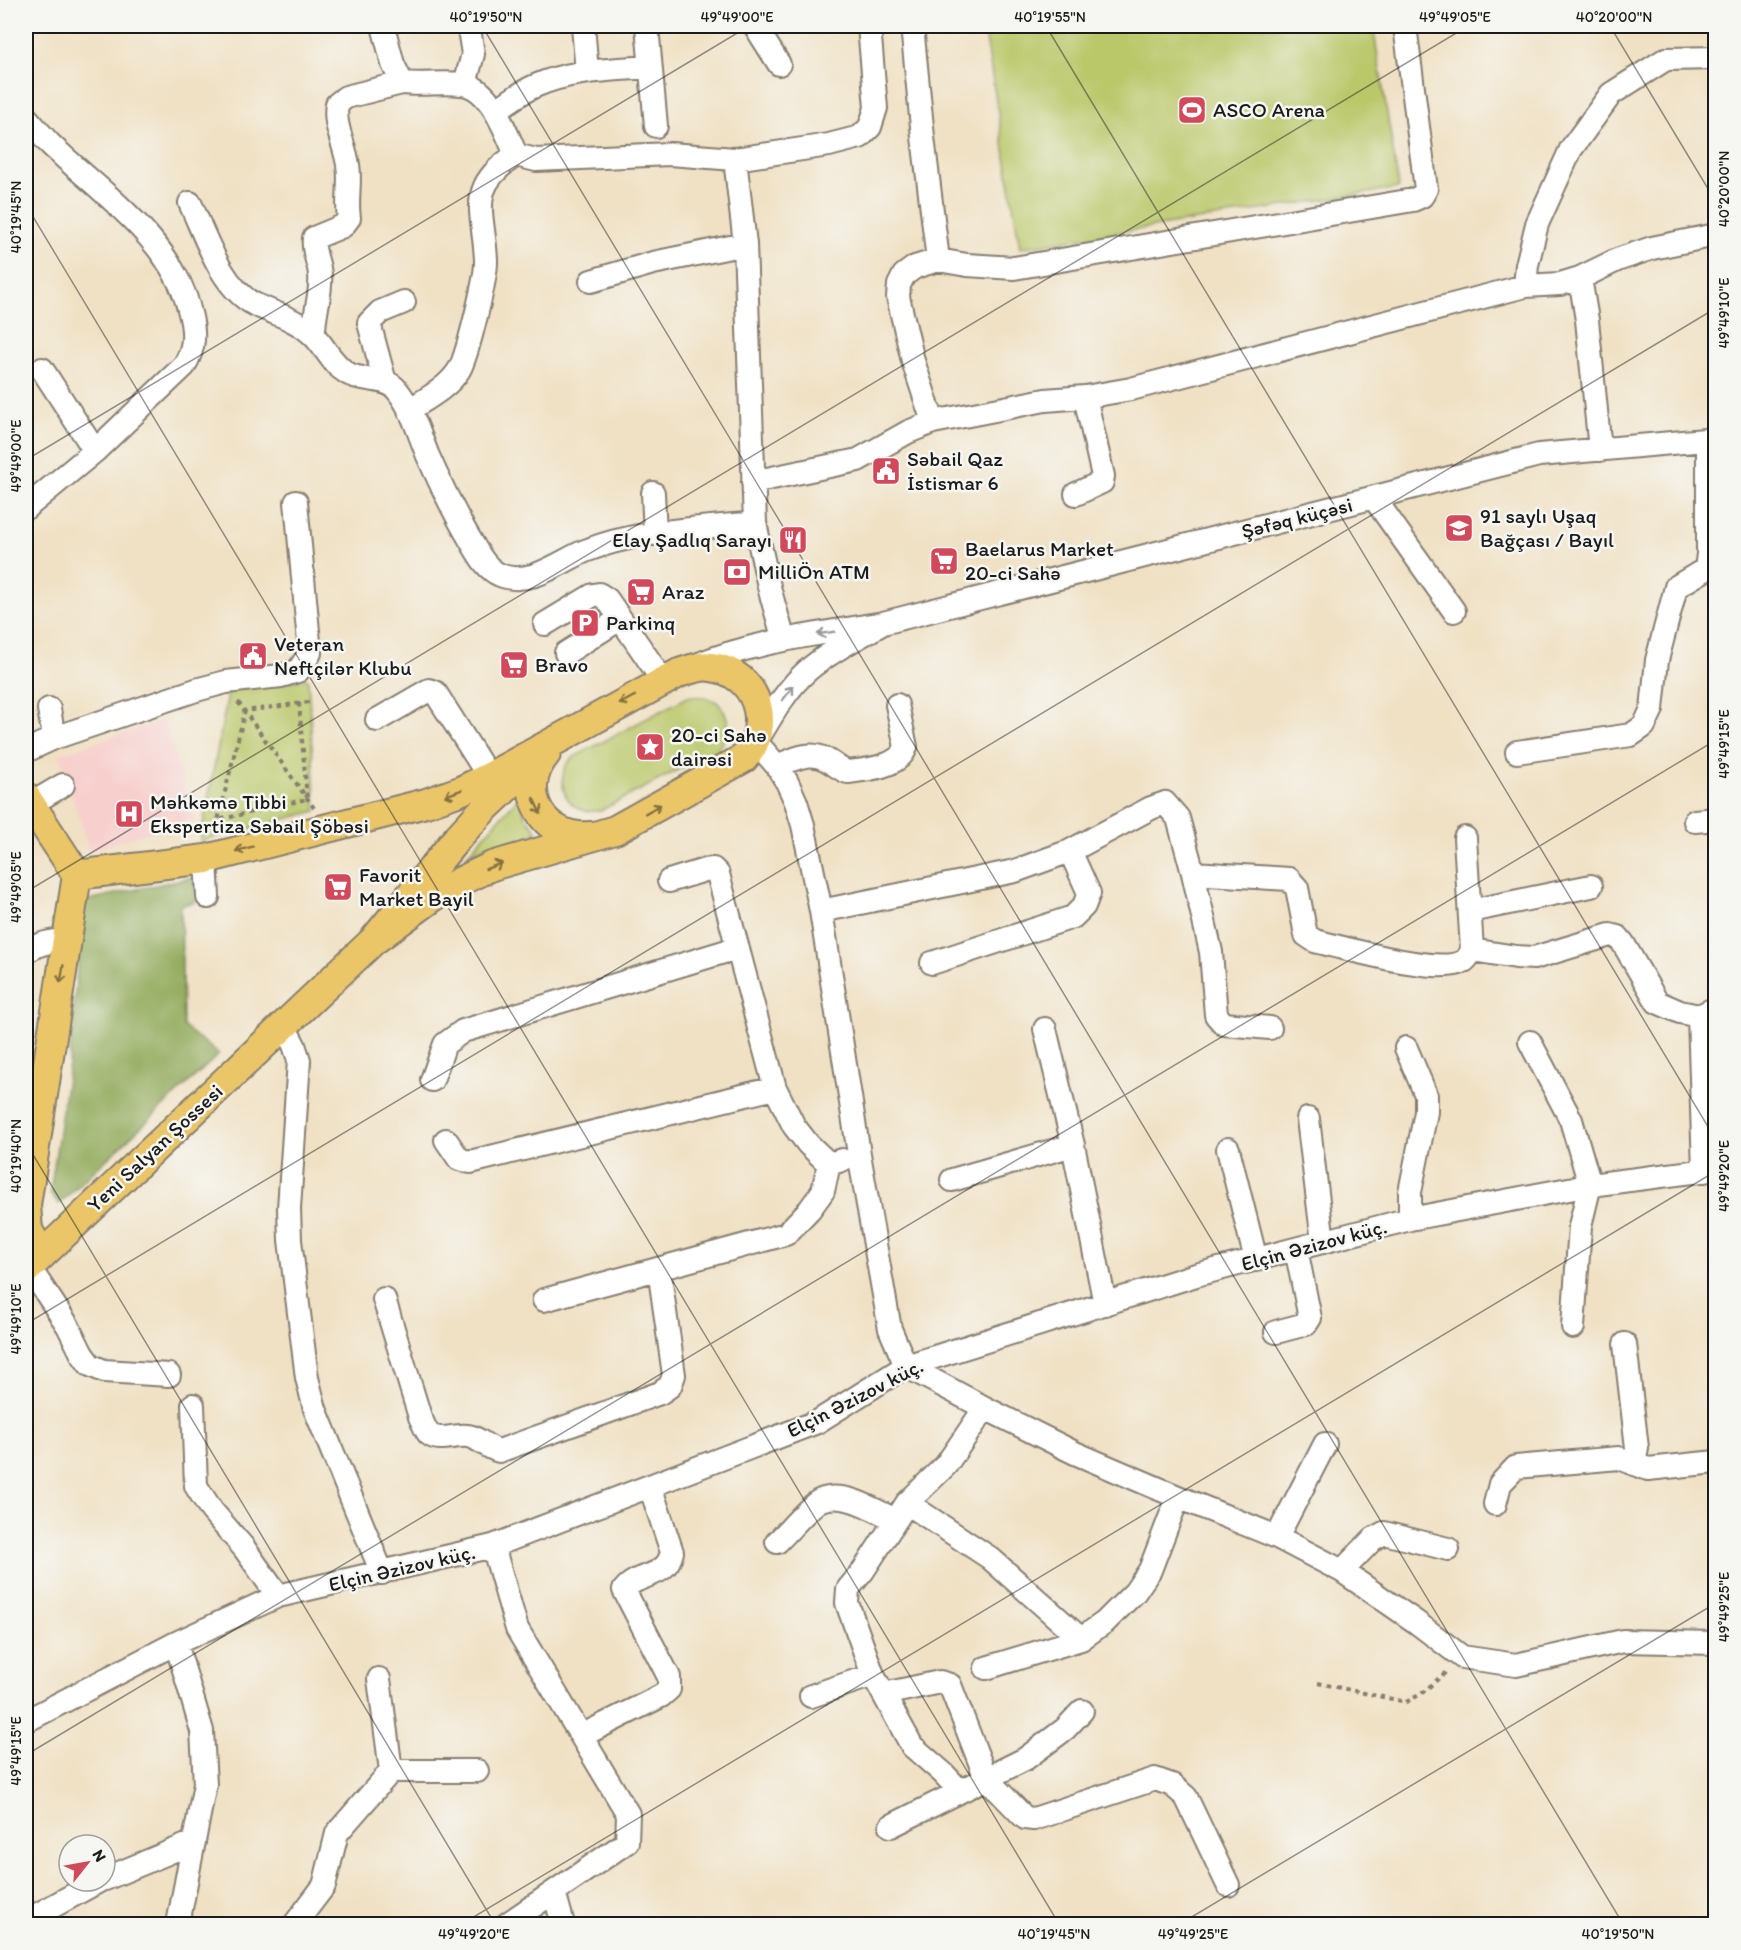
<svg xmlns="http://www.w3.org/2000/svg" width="1741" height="1950" viewBox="0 0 1741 1950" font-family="Itim,sans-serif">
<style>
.built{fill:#f7d0ce}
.green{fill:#bbc86a;stroke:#6c7243;stroke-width:1.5}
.forest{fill:#94ac5e;stroke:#58643d;stroke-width:1.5}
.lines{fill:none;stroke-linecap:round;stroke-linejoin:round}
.minor-casing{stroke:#867e70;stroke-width:26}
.major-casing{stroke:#867e70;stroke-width:32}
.path{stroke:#867e70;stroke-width:4;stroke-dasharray:4.5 4.5;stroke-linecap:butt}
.minor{stroke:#fff;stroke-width:22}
.major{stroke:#ebc669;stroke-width:28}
.oneway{stroke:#999}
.oneway2{stroke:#847142}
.ticks{fill:none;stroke:#1c1c1c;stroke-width:1.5;stroke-opacity:0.45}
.labels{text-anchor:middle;stroke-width:5;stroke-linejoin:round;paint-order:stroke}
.poi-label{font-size:21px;fill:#1c1c1c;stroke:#f6f6f2;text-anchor:start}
.street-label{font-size:21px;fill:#1c1c1c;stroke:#f6f6f2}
.neatline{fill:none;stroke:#1c1c1c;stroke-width:2}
.ticks-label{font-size:15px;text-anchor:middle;fill:#1c1c1c}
</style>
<rect width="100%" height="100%" fill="#f6f6f2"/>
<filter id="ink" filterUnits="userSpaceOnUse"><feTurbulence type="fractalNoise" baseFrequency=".0167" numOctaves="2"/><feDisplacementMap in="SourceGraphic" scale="12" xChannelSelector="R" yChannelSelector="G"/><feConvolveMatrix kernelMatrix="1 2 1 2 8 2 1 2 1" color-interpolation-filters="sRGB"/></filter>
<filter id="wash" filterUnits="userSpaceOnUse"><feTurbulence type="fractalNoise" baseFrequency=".008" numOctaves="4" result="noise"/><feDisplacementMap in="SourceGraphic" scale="24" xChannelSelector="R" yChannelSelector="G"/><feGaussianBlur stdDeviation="1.35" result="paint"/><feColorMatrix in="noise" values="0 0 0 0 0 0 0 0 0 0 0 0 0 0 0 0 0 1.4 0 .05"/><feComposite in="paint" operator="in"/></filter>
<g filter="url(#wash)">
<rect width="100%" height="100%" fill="#f0e1c4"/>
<!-- built -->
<path class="built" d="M164,720L194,819L89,851L59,754Z"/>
<!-- green -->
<path class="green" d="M984,26H1373L1399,188L1020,248Z
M308,679L316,811L200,841L229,689Z
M689,696L704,697L717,702L724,711L728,721V731L723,742L716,750L600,811C593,811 586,812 580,809C560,800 557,772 572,758Z
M519,797L525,816L538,832L468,854Z"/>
<!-- forest -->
<path class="forest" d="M193,877L196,902L181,905L183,1026L219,1054L59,1204L50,1193L69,1064L83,901Z"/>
</g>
<g filter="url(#ink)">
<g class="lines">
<!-- minor casing -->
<g class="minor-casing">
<path id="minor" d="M383,26L393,64L402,83C422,85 442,82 462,84C490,86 507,134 516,155L536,160L670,154L735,159
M583,26L587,72
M647,26L656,126
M755,26L779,64
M912,26L923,137L938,260L967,265L1014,268L1413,200L1422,196L1426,189L1405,26
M465,84L473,54L469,29
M496,111C508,102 521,92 535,86C571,70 611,70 650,67
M26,117C34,126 42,136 51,145C101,193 174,241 190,313C195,333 195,348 184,366L95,451L26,508
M190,203C205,235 221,287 254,304C275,314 297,319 314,336C326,348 331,363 347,373C361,382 386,376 397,390C412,408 419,434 428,456C441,485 454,513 471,541C478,553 486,569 500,575C530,587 559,562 585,551C638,530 699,529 755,523
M1580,278L1587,320L1600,450
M591,281L653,263L745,244
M1525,286L1527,265L1537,224L1571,149L1611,94L1666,59L1716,58
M314,336C313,315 322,295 320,275C319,261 312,252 314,238L343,226L349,218C346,200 351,182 348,165C345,144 333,125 337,104L346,97L402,83
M42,369L95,451
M385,382L369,323L380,312L404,302
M409,410C426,399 448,388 459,370C467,357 487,276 486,260C484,211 465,188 516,155
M933,422L913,361L898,297L899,285L904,275L915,267L938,260
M753,482L858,460L908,432L933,422L1045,400L1085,397L1131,389L1525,286L1560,284L1580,278L1617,260L1652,248L1716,235
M653,493L655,534
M1076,494L1102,482L1103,476L1085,397
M1374,498L1454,611
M883,623C858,638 830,651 808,670C786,689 771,717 756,742L777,766L787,782L796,802L803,825L821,911L859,1154L890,1329L906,1366L985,1408L1075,1453L1178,1497L1277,1537L1342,1571L1416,1622L1462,1657L1516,1665L1623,1641L1716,1643
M545,624L593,595L599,594L607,599L663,681
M784,640L770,591L755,523L745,244L735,159L829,145L860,137L870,127L876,108L869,26
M566,653L620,619
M694,666C754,641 820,634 883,623L1539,455L1716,439
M49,709L54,738
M377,720L429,690L435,692L489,777
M26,751L54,738L196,690L226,682L281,676L298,671L310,653L296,502
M1517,752L1631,735L1644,726L1652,709L1657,660L1676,587L1706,569L1708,554V440
M777,766C794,759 810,750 827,760C835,764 840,770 848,772C866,770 900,767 906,747L897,705
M31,804L63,785
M1695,821L1716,819
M206,859L208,897
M1193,873L1289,879L1297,888L1306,935L1315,941C1345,948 1440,976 1464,961C1467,959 1470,954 1472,950L1465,838
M669,881L705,870L713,869L718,874L775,1088L794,1126L808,1144L829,1164
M821,911L1015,871L1070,851L1151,808L1165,803L1178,818L1193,873L1211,952L1216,1015L1224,1024L1270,1028
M1470,911L1591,886
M1472,950L1516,957L1534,958L1610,935L1618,937L1623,943L1657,1002L1680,1012L1699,1016L1716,1008
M26,952C38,943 52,941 67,940
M932,963L1073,917L1084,906L1089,893L1070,851
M1699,1016L1704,1171
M284,1026L294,1045L299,1060L289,1208L290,1240L307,1378L315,1409L382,1573
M1045,1029L1073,1145L1105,1304
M1530,1042L1571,1120L1590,1185L1580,1226L1573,1327
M1406,1048L1426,1095V1112L1410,1192V1219
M432,1080L445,1044L463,1031L737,948
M1308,1119L1323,1242
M446,1140L459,1159L470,1162L775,1088
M1228,1149L1256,1260
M952,1180L1073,1145
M29,1267L68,1326L82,1354L90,1365L104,1371L169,1375
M384,1299L420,1417C423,1422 425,1430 429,1434C440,1444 459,1432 472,1437C482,1441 488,1448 499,1451L660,1393L670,1386L674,1375L659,1269
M544,1300L786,1234L810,1209L823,1191L829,1164L842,1160
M1276,1332L1306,1324L1310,1318L1296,1249
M1625,1344L1637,1448L1634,1464
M193,1405L196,1486L212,1511L244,1548L278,1596
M907,1503L990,1558L1081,1639
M1495,1504L1500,1484L1516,1467L1619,1458L1648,1469L1716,1462
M1277,1537L1325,1444
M777,1542C787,1533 811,1504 821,1500C844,1490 875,1511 896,1520
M493,1546L517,1629L628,1814L627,1842L507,1924
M1342,1571L1373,1539L1384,1533L1448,1549
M176,1643L202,1731L205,1784L178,1924
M986,1668L1081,1639L1105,1622L1135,1592L1150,1570L1178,1497
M379,1679L391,1771
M884,1694L940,1682L950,1685L986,1778L1025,1818L1034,1819L1155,1779L1172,1785L1186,1797L1228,1885
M811,1696L873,1675
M26,1721L176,1643L278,1596L493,1546L817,1422L906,1366L1196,1275L1410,1219L1590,1185L1716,1169
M581,1736L661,1696L669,1689V1677L624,1590C639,1571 666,1580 672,1552L650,1486
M959,1790L943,1773L912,1746L873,1675L847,1603L848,1589L863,1571L907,1503L946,1465L985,1408
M891,1826L1025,1759L1065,1729L1082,1711
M105,1879L194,1842
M554,1892L563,1924
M26,1921L99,1881
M295,1924L324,1886L337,1833L391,1771H477"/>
</g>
<!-- major casing -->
<g class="major-casing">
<path id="major" d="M546,754C515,791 543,840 590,836
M26,797L77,875
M77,875L206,859L426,803L460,791L489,777L679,673C689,670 701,665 711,667C757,672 774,726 744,758L615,830L492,866L461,881L433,897L373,941
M42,1254L28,1230L26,1205L77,875
M26,1270L373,941L459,836L482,811L528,767"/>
</g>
<!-- path -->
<path class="path" d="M238,702L314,808
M299,703L307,799L218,820L245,711L309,702
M1318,1683L1406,1702L1421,1694L1446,1672"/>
<!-- minor -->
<use href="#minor" class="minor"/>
<!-- major -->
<use href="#major" class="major"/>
</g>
<!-- one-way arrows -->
<defs><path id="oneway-shaft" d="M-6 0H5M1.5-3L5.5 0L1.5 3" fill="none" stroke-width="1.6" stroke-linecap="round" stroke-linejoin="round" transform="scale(1.5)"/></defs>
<g class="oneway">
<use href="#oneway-shaft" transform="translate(826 633) rotate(171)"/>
<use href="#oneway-shaft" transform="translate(788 693) rotate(-53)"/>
</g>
<g class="oneway2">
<use href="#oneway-shaft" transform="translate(627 700) rotate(152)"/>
<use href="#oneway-shaft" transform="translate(453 793) rotate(159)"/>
<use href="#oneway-shaft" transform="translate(537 806) rotate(65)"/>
<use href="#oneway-shaft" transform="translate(653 809) rotate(-29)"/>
<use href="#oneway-shaft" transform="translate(244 849) rotate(165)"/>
<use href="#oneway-shaft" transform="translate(494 866) rotate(-21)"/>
<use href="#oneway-shaft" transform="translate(62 974) rotate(99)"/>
</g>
</g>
<!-- ticks -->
<path class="ticks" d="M482,26L1623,1924M1046,26L1716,1140M1610,26L1716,202M26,29L31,26M26,205L1059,1924M26,460L749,26M26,892L1468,26M26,1143L495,1924M26,1324L1716,308M26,1755L1716,740M462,1924L1716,1171M1180,1924L1716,1603"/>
<!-- icons -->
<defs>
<g id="stadium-square" transform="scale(1.5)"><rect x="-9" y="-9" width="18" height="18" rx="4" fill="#d1495b" stroke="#f6f6f2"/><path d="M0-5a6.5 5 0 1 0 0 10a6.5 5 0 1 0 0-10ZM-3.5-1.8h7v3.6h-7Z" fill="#fff"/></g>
<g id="civic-square" transform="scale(1.5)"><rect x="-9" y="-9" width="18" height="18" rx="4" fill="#d1495b" stroke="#f6f6f2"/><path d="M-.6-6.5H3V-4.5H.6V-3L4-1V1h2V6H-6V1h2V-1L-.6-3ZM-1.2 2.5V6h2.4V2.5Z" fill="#fff"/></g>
<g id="school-square" transform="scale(1.5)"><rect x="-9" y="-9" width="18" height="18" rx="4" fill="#d1495b" stroke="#f6f6f2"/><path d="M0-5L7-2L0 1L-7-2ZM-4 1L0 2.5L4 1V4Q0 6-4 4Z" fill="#fff"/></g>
<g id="restaurant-square" transform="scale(1.5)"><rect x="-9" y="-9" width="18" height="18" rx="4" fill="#d1495b" stroke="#f6f6f2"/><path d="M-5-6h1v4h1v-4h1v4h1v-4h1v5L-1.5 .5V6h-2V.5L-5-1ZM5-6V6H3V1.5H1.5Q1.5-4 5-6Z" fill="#fff"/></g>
<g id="supermarket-square" transform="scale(1.5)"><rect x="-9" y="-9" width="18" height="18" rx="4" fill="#d1495b" stroke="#f6f6f2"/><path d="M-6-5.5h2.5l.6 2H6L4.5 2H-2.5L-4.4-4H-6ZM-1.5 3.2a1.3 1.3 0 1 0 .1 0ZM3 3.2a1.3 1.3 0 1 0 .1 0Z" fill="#fff"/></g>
<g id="bank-square" transform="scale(1.5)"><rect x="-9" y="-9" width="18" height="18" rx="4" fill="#d1495b" stroke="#f6f6f2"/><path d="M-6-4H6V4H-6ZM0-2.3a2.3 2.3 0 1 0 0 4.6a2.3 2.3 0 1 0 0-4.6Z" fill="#fff"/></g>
<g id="parking-square" transform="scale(1.5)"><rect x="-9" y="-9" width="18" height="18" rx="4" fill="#d1495b" stroke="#f6f6f2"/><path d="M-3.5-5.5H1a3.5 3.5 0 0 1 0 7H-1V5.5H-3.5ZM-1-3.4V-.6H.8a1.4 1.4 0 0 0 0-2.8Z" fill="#fff"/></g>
<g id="sight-square" transform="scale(1.5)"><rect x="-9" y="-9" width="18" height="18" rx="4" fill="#d1495b" stroke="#f6f6f2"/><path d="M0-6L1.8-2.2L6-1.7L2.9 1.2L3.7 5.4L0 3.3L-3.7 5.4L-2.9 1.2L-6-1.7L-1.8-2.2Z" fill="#fff"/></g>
<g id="hospital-square" transform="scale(1.5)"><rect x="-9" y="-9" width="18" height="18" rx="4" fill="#d1495b" stroke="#f6f6f2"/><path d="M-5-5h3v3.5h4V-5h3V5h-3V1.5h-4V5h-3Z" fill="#fff"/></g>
</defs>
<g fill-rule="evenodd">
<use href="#stadium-square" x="1192" y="110"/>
<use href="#civic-square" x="886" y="471"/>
<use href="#school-square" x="1459" y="528"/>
<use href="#restaurant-square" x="793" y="540"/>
<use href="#supermarket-square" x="944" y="561"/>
<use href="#bank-square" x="737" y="572"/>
<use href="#supermarket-square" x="641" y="592"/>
<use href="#parking-square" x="585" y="623"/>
<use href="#civic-square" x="253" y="656"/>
<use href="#supermarket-square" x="514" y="665"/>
<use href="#sight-square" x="650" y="747"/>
<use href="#hospital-square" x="129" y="814"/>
<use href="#supermarket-square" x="338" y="887"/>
</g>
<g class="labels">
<!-- poi labels -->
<g class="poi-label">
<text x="1213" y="117">ASCO Arena</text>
<text x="907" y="466">Səbail Qaz<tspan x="907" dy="24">İstismar 6</tspan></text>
<text x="1480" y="523">91 saylı Uşaq<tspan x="1480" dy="24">Bağçası / Bayıl</tspan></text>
<text x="772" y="547" text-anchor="end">Elay Şadlıq Sarayı</text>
<text x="965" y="556">Baelarus Market<tspan x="965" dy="24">20-ci Sahə</tspan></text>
<text x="758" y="579">MilliÖn ATM</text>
<text x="662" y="599">Araz</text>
<text x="606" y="630">Parkinq</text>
<text x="274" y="651">Veteran<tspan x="274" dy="24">Neftçilər Klubu</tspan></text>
<text x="535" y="672">Bravo</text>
<text x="671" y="742">20-ci Sahə<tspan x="671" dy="24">dairəsi</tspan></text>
<text x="150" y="809">Məhkəmə Tibbi<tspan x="150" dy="24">Ekspertiza Səbail Şöbəsi</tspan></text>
<text x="359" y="882">Favorit<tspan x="359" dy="24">Market Bayil</tspan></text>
</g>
<!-- street labels -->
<g class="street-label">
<text transform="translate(1297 518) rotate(-14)" y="7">Şəfəq küçəsi</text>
<text transform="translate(155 1148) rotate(-43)" y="7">Yeni Salyan Şossesi</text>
<text transform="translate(1314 1245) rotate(-15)" y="7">Elçin Əzizov küç.</text>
<text transform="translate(855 1398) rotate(-27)" y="7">Elçin Əzizov küç.</text>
<text transform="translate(402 1568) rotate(-13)" y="7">Elçin Əzizov küç.</text>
</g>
</g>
<!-- margin -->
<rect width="1741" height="1950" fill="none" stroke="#f6f6f2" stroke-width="66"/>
<!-- north arrow -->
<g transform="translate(87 1863) rotate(59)"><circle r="28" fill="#f6f6f2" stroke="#9f9f9c" stroke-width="1.5"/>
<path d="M0-4.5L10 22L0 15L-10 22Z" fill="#d1495b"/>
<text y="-9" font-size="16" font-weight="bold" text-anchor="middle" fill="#1c1c1c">N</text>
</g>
<rect x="33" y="33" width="1675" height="1884" class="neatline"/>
<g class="ticks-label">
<text x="486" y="22">40°19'50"N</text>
<text x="737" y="22">49°49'00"E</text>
<text x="1050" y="22">40°19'55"N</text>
<text x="1455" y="22">49°49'05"E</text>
<text x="1614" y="22">40°20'00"N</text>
<text transform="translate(1724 189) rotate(-90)" y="5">40°20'00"N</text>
<text transform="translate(16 217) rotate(-90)" y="5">40°19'45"N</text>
<text transform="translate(1724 313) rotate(-90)" y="5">49°49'10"E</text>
<text transform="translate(16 456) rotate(-90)" y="5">49°49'00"E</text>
<text transform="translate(1724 744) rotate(-90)" y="5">49°49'15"E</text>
<text transform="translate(16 887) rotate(-90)" y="5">49°49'05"E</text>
<text transform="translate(16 1156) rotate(-90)" y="5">40°19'40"N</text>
<text transform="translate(1724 1176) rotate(-90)" y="5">49°49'20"E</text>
<text transform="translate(16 1319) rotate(-90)" y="5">49°49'10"E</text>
<text transform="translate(1724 1607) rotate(-90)" y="5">49°49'25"E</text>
<text transform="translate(16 1751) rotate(-90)" y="5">49°49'15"E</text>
<text x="474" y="1939">49°49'20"E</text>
<text x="1054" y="1939">40°19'45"N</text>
<text x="1193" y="1939">49°49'25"E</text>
<text x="1618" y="1939">40°19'50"N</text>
</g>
</svg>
